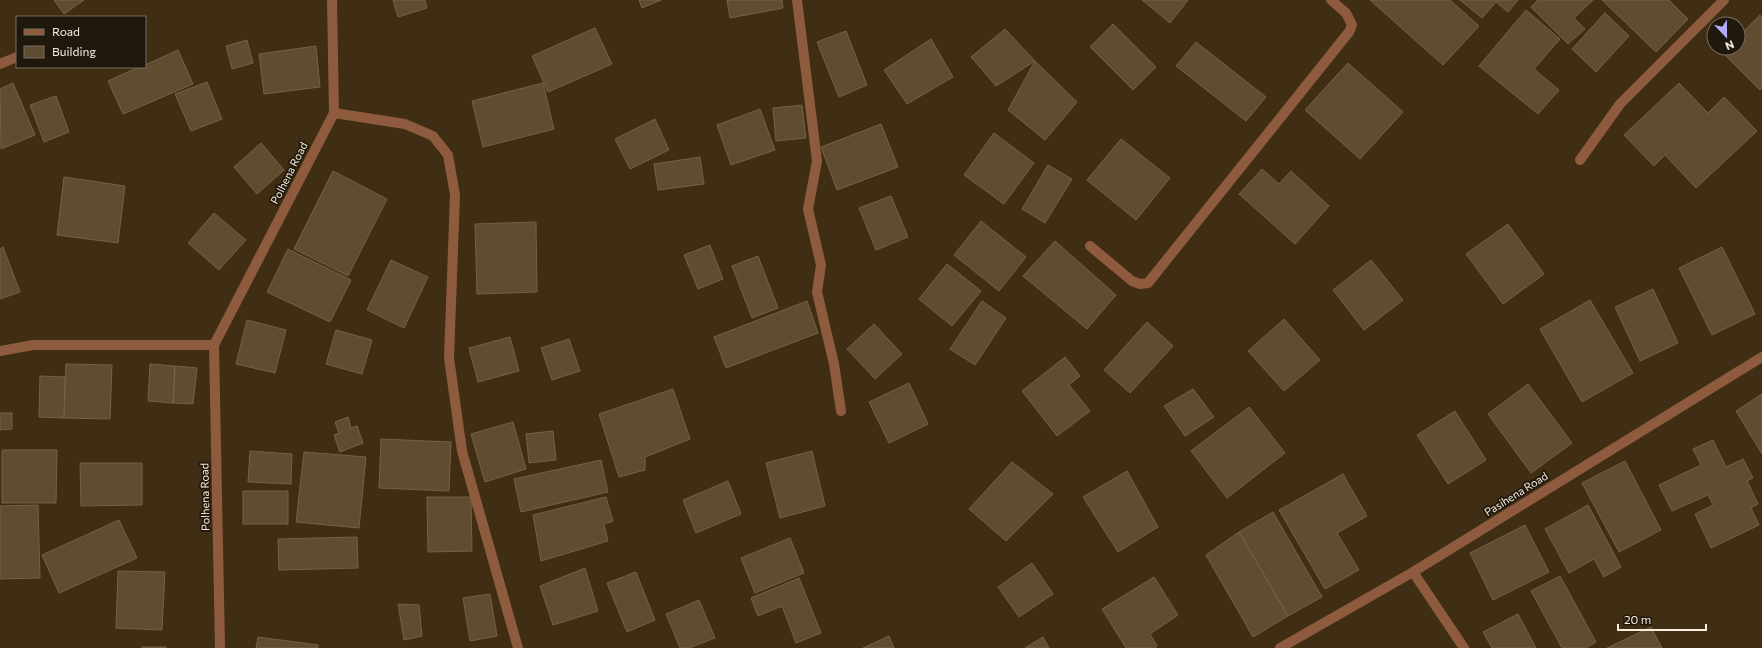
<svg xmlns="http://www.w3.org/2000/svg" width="1762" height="648" viewBox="0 0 1762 648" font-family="Commissioner,sans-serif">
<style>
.building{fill:#5f4c31;stroke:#756146}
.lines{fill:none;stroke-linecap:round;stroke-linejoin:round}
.minor{stroke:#8f5b3e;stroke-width:10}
.labels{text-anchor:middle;stroke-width:3.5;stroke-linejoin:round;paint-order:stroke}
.street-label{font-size:11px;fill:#f8ecdd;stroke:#20180d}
</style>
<rect width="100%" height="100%" fill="#402e14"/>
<!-- building -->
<path class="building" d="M54,0H84L64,14Z
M393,0H425L427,8L398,17Z
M639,0H661L642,8Z
M727,0H782L783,8L730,18Z
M1142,0H1188L1170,23Z
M1370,0H1450L1479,26L1443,65Z
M1460,0H1518L1508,12L1496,2L1482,18Z
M1538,0H1593L1574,18L1585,29L1568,44L1531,7Z
M1602,0H1669L1688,19L1656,52Z
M1526,10L1560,39L1534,69L1559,90L1538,114L1479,66Z
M1605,13L1629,36L1596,72L1572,49Z
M1760,15L1762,18V88L1760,90L1723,53L1727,48H1738V37Z
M1113,24L1156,67L1133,90L1090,47Z
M595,28L612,64L548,92L532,56Z
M1005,29L1035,61L996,86L971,57Z
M846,31L867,85L839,97L817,42Z
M931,39L953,77L907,104L884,70Z
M247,40L253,63L232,69L226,46Z
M1196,42L1266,97L1246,121L1176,66Z
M316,46L320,87L264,94L259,54Z
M178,50L193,84L123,114L108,81L139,67H145V65Z
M1035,61L1077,102L1045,140L1008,110Z
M1348,63L1403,112L1360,159L1305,110Z
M207,82L222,119L191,131L175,94Z
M13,83L35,135L1,149L0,89Z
M543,83L554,129L483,147L472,101Z
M1679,83L1708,113L1724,97L1757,131L1696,188L1665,155L1654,166L1624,135Z
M56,96L69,132L44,142L30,105Z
M802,105L806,138L776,141L773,108Z
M760,109L775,150L731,165L717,125Z
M655,119L669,150L630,169L615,139Z
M881,124L898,167L837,190L821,147Z
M994,133L1034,163L1004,204L964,175Z
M1121,139L1170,178L1136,220L1087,180Z
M261,143L284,170L257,194L234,167Z
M700,157L704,184L658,190L654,164Z
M1048,165L1072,179L1045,223L1022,209Z
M1262,169L1279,184L1291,171L1329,206L1295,244L1239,194Z
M333,171L387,199L348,276L294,249Z
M64,177L125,186L118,243L57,235Z
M891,196L908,237L876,250L859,208Z
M214,213L246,240L219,270L188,243Z
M981,221L1026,257L999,291L954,255Z
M536,222L537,292L477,294L475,224Z
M1508,224L1544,274L1503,304L1466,254Z
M1055,241L1116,295L1087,329L1023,276Z
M710,245L723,279L698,289L684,255Z
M3,247L20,292L0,299V249Z
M1722,247L1755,314L1712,335L1679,268Z
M288,249L351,280L330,322L267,292Z
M758,256L778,308L752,318L732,266Z
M391,260L428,277L404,328L367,310Z
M1371,260L1403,300L1364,330L1333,290Z
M947,264L981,291L952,326L919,299Z
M1653,289L1678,343L1640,361L1615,307Z
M1590,300L1633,373L1582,402L1540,329Z
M807,301L818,333L726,368L714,337Z
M982,301L1006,318L975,365L950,349Z
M1284,319L1320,360L1284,391L1248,351Z
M247,320L286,330L275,373L236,364Z
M1147,322L1173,346L1130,393L1104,370Z
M874,324L902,354L875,379L847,349Z
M336,330L372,340L362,374L326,364Z
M510,337L519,371L478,382L469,348Z
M569,339L580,371L552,380L541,348Z
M1065,357L1080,376L1069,385L1090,411L1057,436L1022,391Z
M66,364L112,365L110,419L64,418Z
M150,364L175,366L173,403L148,401Z
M175,366L197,368L193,404L173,403Z
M40,376L65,377L64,418L39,417Z
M909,383L928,424L889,443L869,402Z
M1528,384L1572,443L1531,473L1488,414Z
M673,389L690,439L645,457V470L619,477L599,414Z
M1193,389L1214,417L1185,436L1164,406Z
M1762,394V454L1736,411Z
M1249,407L1285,453L1227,498L1191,451Z
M1455,411L1486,460L1448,484L1417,435Z
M0,413H12V429L0,430Z
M348,417L351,428L357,426L363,443L340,452L334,435L339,433L335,422Z
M513,422L526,469L485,482L471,434Z
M553,431L556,460L529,463L526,434Z
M381,439L451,442L449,491L379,488Z
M1713,440L1726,467L1743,459L1753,478L1747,481L1758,504L1751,508L1759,525L1711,548L1695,514L1713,505L1708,495L1672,511L1659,485L1701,465L1693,449Z
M2,450H57L56,503H2Z
M250,451L292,454L291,484L248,482Z
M812,451L825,506L780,518L766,463Z
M304,452L366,457L359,528L296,522Z
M601,460L608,492L521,512L514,479Z
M1625,461L1661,530L1619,552L1582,483Z
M1012,462L1053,494L1006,541L969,509Z
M80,463H142V505L81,506Z
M1127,471L1158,527L1118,552L1083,497Z
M1343,474L1367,516L1337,533L1359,570L1325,589L1279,510Z
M728,481L741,514L696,533L683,500Z
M243,491H288V524H243Z
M427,497H471L472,551L428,552Z
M606,497L613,521L604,524L608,541L541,561L533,515Z
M38,505L40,578L0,579V506Z
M1588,505L1621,567L1604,577L1594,559L1569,573L1545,529Z
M1273,512L1322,597L1288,616L1239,532Z
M119,520L137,558L59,593L42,555Z
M1525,525L1549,572L1493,600L1470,553Z
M1239,532L1288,616L1253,637L1206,555Z
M357,537L358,568L279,570L278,539Z
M790,538L804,573L755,593L741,558Z
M1032,563L1053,594L1019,617L998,587Z
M585,568L598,611L553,625L540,586Z
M118,571L165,572L162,630L116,628Z
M636,572L655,620L627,632L607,583Z
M1560,576L1596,642L1586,648H1562L1531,591Z
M1154,577L1178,615L1150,634L1157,646L1155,648H1126L1102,609Z
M799,578L821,633L796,643L782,606L758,616L751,598Z
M490,594L497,636L470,641L463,598Z
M699,600L715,638L689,648H680L666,614Z
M398,604L419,605L422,636L404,640Z
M1518,614L1536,648H1492L1483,632Z
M1651,627L1662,648H1607Z
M889,636L894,648H863Z
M258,637L318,645V648H256Z
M1043,637L1049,648H1025Z
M142,647H166V648H142Z"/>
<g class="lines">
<!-- minor -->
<path class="minor" d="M797,0L817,161L808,209L821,265L817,292L834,364L841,411
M0,64L17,57
M334,113L405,124L433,136L448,155L455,195L449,358L462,451L518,648
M1580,160L1620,104L1724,0
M1090,246L1132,281L1140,284L1148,283L1349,32L1352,25L1346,13L1331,0
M0,351L33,345H214
M1413,572L1464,648
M220,648L214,345L334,113L332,0
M1280,648L1413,572L1762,357"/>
</g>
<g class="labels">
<!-- street labels -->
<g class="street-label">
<text transform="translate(289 173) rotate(-63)" y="4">Polhena Road</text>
<text transform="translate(1516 494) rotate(-32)" y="4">Pasihena Road</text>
<text transform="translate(205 497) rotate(-91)" y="4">Polhena Road</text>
</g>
</g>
<!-- legend -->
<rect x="16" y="16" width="130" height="52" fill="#20180d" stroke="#766d60"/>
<rect x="24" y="29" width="20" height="6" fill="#8f5b3e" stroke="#766d60"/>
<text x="52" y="36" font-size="12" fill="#f8ecdd">Road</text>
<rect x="24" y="46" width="20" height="12" fill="#5f4c31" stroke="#766d60"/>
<text x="52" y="56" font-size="12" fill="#f8ecdd">Building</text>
<!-- north arrow -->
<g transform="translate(1726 36) rotate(158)"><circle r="19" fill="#20180d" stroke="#766d60"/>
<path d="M0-3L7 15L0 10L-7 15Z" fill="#b2adf9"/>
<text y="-6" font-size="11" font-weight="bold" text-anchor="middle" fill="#f8ecdd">N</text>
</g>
<!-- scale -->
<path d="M1618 624v6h88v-6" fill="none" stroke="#f8ecdd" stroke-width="2"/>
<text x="1624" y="624" font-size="12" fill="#f8ecdd" stroke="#20180d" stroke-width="3" paint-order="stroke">20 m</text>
</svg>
